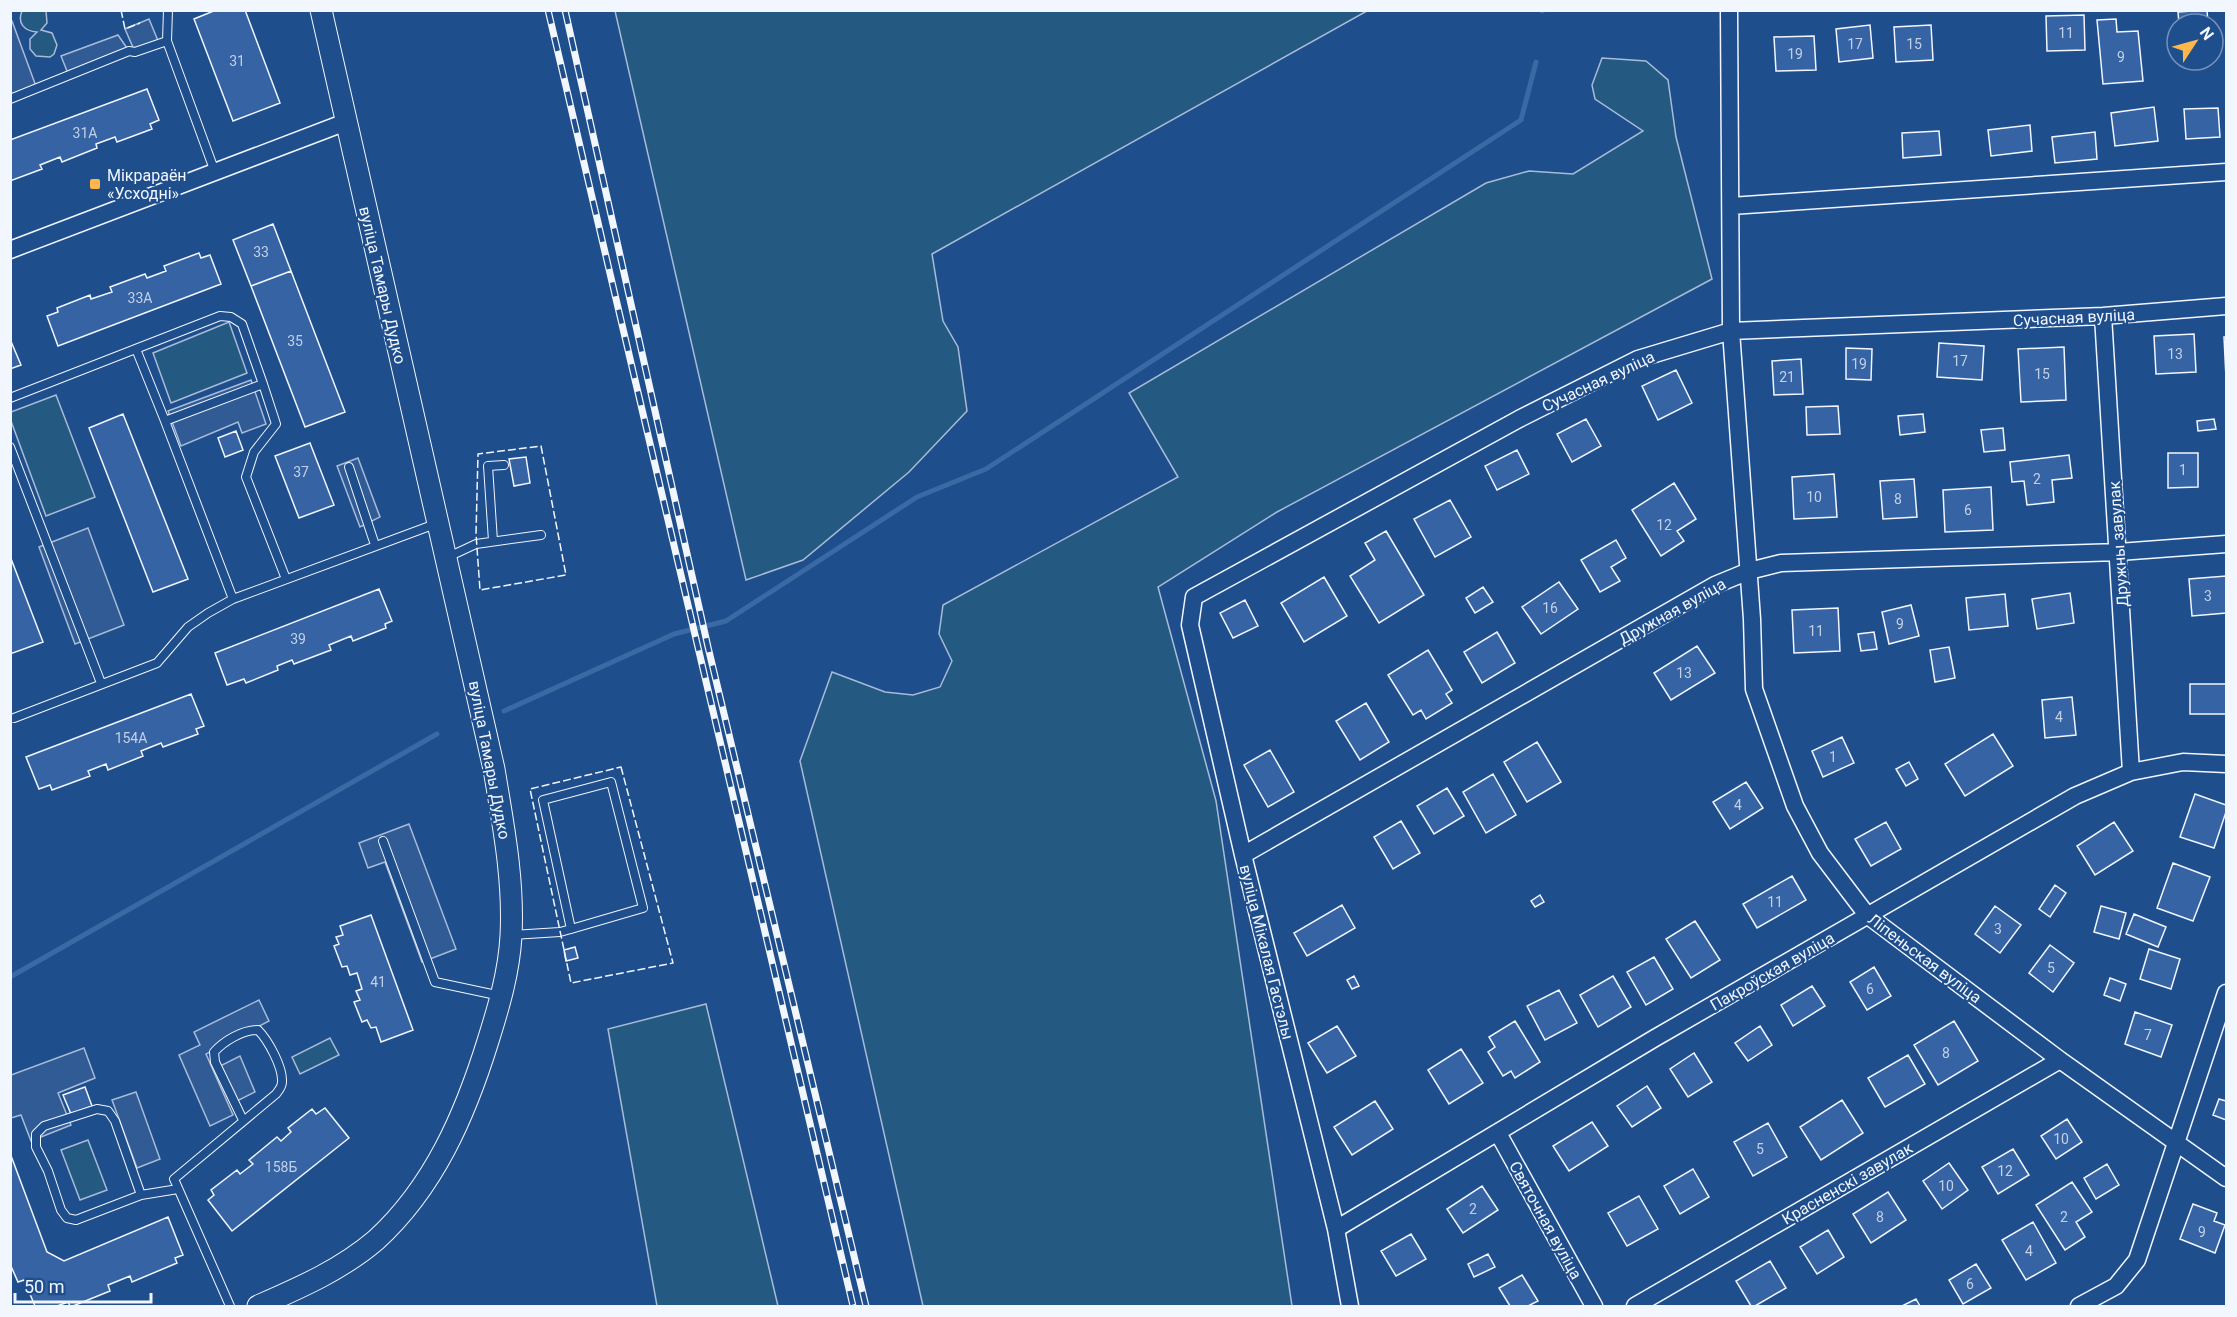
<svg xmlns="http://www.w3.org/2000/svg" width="2237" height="1317" viewBox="0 0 2237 1317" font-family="Roboto,sans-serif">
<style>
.green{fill:#245a82;stroke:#a8bbd7;stroke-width:1.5}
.parking{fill:#305b95;stroke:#a8bbd7;stroke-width:1.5}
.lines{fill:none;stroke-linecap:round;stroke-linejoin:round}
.stream{stroke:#3b69a3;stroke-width:5}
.building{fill:#3563a3;stroke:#f2f6ff;stroke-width:1.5}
.service-casing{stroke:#f2f6ff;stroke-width:10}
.minor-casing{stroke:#f2f6ff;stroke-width:19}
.tertiary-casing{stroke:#f2f6ff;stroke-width:23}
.service{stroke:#1f4e8c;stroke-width:8}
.minor{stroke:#1f4e8c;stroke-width:16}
.tertiary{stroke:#1f4e8c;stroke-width:21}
.rail-casing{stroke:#f2f6ff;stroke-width:7}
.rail{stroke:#1f4e8c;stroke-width:4.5;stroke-dasharray:14;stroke-linecap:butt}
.fence{stroke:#f2f6ff;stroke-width:1.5;stroke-dasharray:8 3;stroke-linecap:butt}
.poi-dot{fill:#ffb74d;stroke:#1f4e8c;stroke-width:2}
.labels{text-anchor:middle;stroke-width:4.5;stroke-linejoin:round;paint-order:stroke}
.number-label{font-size:14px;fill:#c3d1e8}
.poi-label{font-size:16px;fill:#f2f6ff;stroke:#1f4e8c;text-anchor:start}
.street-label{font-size:16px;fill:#f2f6ff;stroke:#1f4e8c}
</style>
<rect width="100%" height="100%" fill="#1f4e8c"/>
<!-- green -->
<path class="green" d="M22,11H46L47,23L41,30L52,33L57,45L54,54L50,57L36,56L30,49V39L37,32C24,31 17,23 22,11Z
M615,11V10L1367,11L932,254L943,321L958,347L967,411L909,472L803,560L746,580Z
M1602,58L1646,61L1668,80L1676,137L1712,279L1277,512L1158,587L1216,801L1292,1306H923L800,761L832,672L885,692L913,695L940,687L952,661L939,634L943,605L1178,477L1129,393L1486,183L1529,171L1573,174L1643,131L1595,99L1592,85Z
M229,322L247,373L171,403L153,353Z
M56,395L95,497L46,516L11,421V412Z
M706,1004L778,1306H657L608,1029Z
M330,1038L339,1055L300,1074L292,1057Z
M88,1140L107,1190L80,1200L61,1150Z"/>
<!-- parking -->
<path class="parking" d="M149,19L159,43L135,52L125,29Z
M10,21H12L37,89L11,99Z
M118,35L129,51L69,76L61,56Z
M251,380L266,424L242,433L238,422L181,446L168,411Z
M358,458L380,517L360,527L337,466Z
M88,528L124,625L75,644L39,547Z
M409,824L456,949L422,962L385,862L368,868L359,843Z
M259,1000L269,1021L206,1054L233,1115L210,1126L179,1055L200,1045L194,1032Z
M84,1048L95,1078L58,1093L71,1125L31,1141L21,1115L11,1118V1075Z
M240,1056L255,1092L235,1102L220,1066Z
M136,1092L160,1159L137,1168L112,1100Z"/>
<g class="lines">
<!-- stream -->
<path class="stream" d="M1542,11V10
M504,711L674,634L726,621L917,497L986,469L1521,120L1536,62
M10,977L437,734"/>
</g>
<!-- building -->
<path class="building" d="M216,10H245L280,103L233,121L194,19Z
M2207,10L2208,24H2179L2178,12Z
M2084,15L2085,50L2047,51L2046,16Z
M2116,19L2117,32L2138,31L2143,81L2103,84L2097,20Z
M1870,25L1873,58L1839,62L1836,29Z
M1931,25L1933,60L1896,62L1894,27Z
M1814,36L1816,70L1776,71L1774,37Z
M147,89L159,120L150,124L152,129L117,142L115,137L96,144L97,148L62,162L60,157L40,165L42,169L10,181V140Z
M2154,107L2158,141L2115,146L2111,113Z
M2218,108L2220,137L2186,139L2184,109Z
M2030,125L2032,151L1991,156L1988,130Z
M1939,131L1941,155L1903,158L1902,133Z
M2095,132L2097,159L2055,163L2052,137Z
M273,224L291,271L251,286L233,240Z
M199,253L201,258L210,255L221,284L58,346L47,316L58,312L57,308L90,295L91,299L112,292L110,287L145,274L147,278L166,271L164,266Z
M291,271L345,412L305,427L251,286Z
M2194,334L2196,372L2156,374L2154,336Z
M2224,337H2226V378Z
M10,339L21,365L10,369Z
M1939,343L1984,346L1982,380L1937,377Z
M2064,347L2066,400L2021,402L2018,349Z
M1846,348L1872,349L1871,380L1846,379Z
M1801,359L1803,394L1774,395L1772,361Z
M1676,370L1692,403L1658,420L1642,386Z
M1838,406L1840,434L1807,435L1806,407Z
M123,414L188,579L153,592L89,428Z
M1923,414L1925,432L1900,435L1898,416Z
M1586,419L1601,446L1572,462L1557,434Z
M2214,419L2216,429L2198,431L2197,421Z
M2003,428L2005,450L1984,452L1981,430Z
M236,431L243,450L225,457L218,438Z
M310,443L334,505L299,518L275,456Z
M1517,450L1529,474L1497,490L1485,466Z
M2168,453H2198V487L2168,488Z
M2069,455L2072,478L2052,480L2054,502L2027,505L2024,481L2012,482L2010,462Z
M526,457L530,483L514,486L509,459Z
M1834,474L1837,517L1794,519L1792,477Z
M1914,479L1917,517L1883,519L1880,481Z
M1674,483L1696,519L1677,531L1684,541L1661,556L1632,510Z
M1991,487L1993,530L1945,532L1943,490Z
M1450,500L1471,537L1435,557L1414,519Z
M1386,531L1424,595L1379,623L1350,576L1375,560L1365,543Z
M1616,540L1626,558L1611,567L1620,581L1600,592L1581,560Z
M10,556L43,642L10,654Z
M2226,576V613L2192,616L2189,579Z
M1324,577L1347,616L1304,642L1281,603Z
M1559,582L1578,609L1541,634L1522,607Z
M1483,587L1493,602L1475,613L1466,598Z
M379,589L392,621L385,624L386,628L353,641L351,636L329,645L331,650L294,664L292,660L277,666L278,670L246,683L244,679L227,685L215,653Z
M2070,593L2074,623L2037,629L2032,599Z
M2005,594L2008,626L1969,630L1966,598Z
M1245,600L1258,626L1233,638L1220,613Z
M1911,605L1919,636L1889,644L1882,612Z
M1838,608L1840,651L1794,653L1792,610Z
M1497,632L1515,663L1482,683L1464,652Z
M1874,632L1877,649L1861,651L1858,634Z
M1697,646L1715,673L1671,700L1654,673Z
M1949,647L1955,678L1935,682L1930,650Z
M1428,650L1452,690L1446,694L1452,703L1426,719L1421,710L1413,715L1388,675Z
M2190,684H2226V714H2190Z
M191,694L204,726L196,729L198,734L163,747L161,743L141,751L143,756L108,770L106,764L88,771L90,776L52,790L50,785L39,789L26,757Z
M2072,697L2076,735L2045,738L2042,700Z
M1366,703L1389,742L1360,760L1336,721Z
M1993,734L2013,766L1965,796L1945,764Z
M1842,737L1854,763L1823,777L1812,751Z
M1537,742L1561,782L1527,802L1504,762Z
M1270,750L1294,792L1268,807L1244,765Z
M1909,762L1918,779L1906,786L1896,769Z
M1493,774L1516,815L1486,833L1463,792Z
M1746,782L1763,808L1730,829L1713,802Z
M1447,788L1464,816L1434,834L1417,806Z
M2195,794L2226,805V812L2214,848L2180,837Z
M1401,821L1420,853L1393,869L1374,837Z
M1886,822L1901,849L1871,866L1855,839Z
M2114,822L2133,851L2095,875L2077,846Z
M2173,863L2210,877L2193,921L2157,908Z
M1792,876L1806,900L1757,928L1743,904Z
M2055,885L2066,893L2050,917L2039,909Z
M1540,895L1544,902L1535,907L1531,901Z
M1342,905L1355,928L1307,956L1294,933Z
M1995,906L2021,925L2000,953L1975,934Z
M2101,906L2126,913L2119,939L2094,932Z
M2134,914L2166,927L2158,947L2126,934Z
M371,915L413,1030L381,1042L376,1027L371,1028L367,1020L362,1022L354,1002L360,1000L356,991L362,989L357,973L350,975L347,966L342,967L334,946L339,944L336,937L343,935L340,926Z
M1695,921L1720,960L1691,978L1666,939Z
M2050,945L2074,963L2053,992L2029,973Z
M575,947L578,958L566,961L564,950Z
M2149,949L2180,959L2171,989L2140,979Z
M1654,957L1673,989L1646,1005L1627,972Z
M1874,967L1891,996L1867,1010L1850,982Z
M1354,976L1359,986L1352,989L1347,980Z
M1613,976L1631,1007L1598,1027L1580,995Z
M2110,978L2126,984L2120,1001L2104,995Z
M1812,986L1825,1006L1793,1026L1781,1005Z
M1559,990L1577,1023L1545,1040L1527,1006Z
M2135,1012L2172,1025L2161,1057L2125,1044Z
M1515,1021L1540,1062L1515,1078L1511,1071L1503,1076L1488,1052L1495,1047L1489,1037Z
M1954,1021L1978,1061L1938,1085L1914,1045Z
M1337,1026L1356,1056L1327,1073L1308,1043Z
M1760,1026L1772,1045L1748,1061L1735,1043Z
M1461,1049L1483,1083L1449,1104L1428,1070Z
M1694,1053L1712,1082L1688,1097L1670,1069Z
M1908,1055L1925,1084L1885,1107L1868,1078Z
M1647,1086L1661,1108L1632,1127L1617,1106Z
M85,1087L92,1106L71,1114L63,1095Z
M2219,1099L2226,1101V1100V1120L2213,1115Z
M1842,1100L1863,1133L1821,1160L1800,1127Z
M1375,1101L1393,1129L1352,1155L1334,1127Z
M325,1108L349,1138L232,1231L208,1200L214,1195L211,1190L237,1170L240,1174L253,1164L249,1160L277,1137L281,1141L291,1132L288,1128L312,1109L316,1114Z
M2067,1119L2082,1142L2056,1159L2041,1136Z
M1592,1122L1608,1146L1569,1171L1553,1146Z
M1768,1123L1787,1157L1753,1176L1734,1142Z
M2013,1149L2029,1175L1998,1194L1982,1167Z
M10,1153L47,1252L64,1261L168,1217L183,1255L175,1258L177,1263L132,1282L130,1276L108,1285L110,1291L73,1306H70L68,1302L57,1306H35L24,1280L18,1282L10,1264Z
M1949,1163L1968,1190L1942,1209L1923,1181Z
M2107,1164L2119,1185L2096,1199L2084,1178Z
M1693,1169L1709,1197L1680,1214L1664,1186Z
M2072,1182L2092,1212L2076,1222L2085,1237L2065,1250L2036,1205Z
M1482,1186L1498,1210L1463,1233L1447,1209Z
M1888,1192L1906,1220L1871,1243L1853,1214Z
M1639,1196L1658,1229L1627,1246L1608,1213Z
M2193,1204L2217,1213L2214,1221L2225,1225L2215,1253L2180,1239Z
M2033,1222L2056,1263L2026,1280L2002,1240Z
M1828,1230L1844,1257L1817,1274L1800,1247Z
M1411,1234L1426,1259L1396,1276L1381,1251Z
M1488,1254L1495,1267L1474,1277L1468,1264Z
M1770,1261L1786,1288L1755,1306H1751L1736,1281Z
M1976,1264L1991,1288L1963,1304L1949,1280Z
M1522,1275L1538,1301L1528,1306H1510L1499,1288Z
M1916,1299L1920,1306H1902Z"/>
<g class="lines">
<!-- service casing -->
<g class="service-casing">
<path id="service" d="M167,41L215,172
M10,99L129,51L135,52L167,41L168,10
M263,384L276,424L254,452L246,477L286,579
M10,398L220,316L231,317L242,324L263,384L165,421L136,349
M165,421L233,599
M10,447L101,683
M349,467L375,545
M493,541L488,466L504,465
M446,558L476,544L541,535
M14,718L157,663L188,627L208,613L233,599L438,523
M383,841L435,982L501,996
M512,935L560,932L571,929L643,908L611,782L543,800L571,929
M141,1195L115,1121L108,1111L97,1109L44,1126L36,1134V1147L48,1171L61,1210L67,1218L76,1220L141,1195L178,1189
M230,1306L174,1179L276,1094C279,1090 282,1087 282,1082C283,1067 268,1040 258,1030C242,1030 224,1041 214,1052L215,1062L243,1120"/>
</g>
<!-- minor casing -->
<g class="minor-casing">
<path id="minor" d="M1729,10L1731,331L1752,619L1754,689L1795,806L1820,853L1867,915L2060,1060L2226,1178
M1731,206L2226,172
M10,250L346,122
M2103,316L2131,772
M1243,855L1715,585L1749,571L1781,563L2119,552L2226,544
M1498,1133L1594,1306
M1336,1229L1655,1038L2075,796L2131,772L2183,762L2226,764
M1350,1306L1336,1229L1243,855L1190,625L1194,597L1519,419L1638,359L1731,331L2103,316L2226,306
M1635,1306L2060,1060
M2079,1306L2116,1286L2137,1260L2226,993"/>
</g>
<!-- tertiary casing -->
<g class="tertiary-casing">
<path id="tertiary" d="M258,1306C299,1288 341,1270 376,1240C434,1187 465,1115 488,1041C499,1006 509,972 511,936C514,879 503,824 494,769L321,10"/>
</g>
<!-- service -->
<use href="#service" class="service"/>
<!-- minor -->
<use href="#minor" class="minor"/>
<!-- tertiary -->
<use href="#tertiary" class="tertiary"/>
<!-- rail casing -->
<g class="rail-casing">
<path id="rail" d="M548,10L853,1306
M565,10L708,647L866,1306"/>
</g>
<!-- rail -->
<use href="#rail" class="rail"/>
<!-- fence -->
<path class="fence" d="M121,10L125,29L140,23
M541,446L566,575L480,590L476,534L478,454Z
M621,767L673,963L571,983L530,789Z"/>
</g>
<!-- markers -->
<rect class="poi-dot" x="89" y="178" width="12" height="12" rx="3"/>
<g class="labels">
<!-- number labels -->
<g class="number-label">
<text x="2066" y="38">11</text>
<text x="1855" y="49">17</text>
<text x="1914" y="49">15</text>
<text x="1795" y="59">19</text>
<text x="2121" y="62">9</text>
<text x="237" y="66">31</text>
<text x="85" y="138">31А</text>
<text x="261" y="257">33</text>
<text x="140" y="303">33А</text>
<text x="295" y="346">35</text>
<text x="2175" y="359">13</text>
<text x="1960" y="366">17</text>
<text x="1859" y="369">19</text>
<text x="2042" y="379">15</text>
<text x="1787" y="382">21</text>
<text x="2183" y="475">1</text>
<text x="301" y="477">37</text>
<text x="2037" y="484">2</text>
<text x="1814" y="502">10</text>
<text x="1898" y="504">8</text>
<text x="1968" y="515">6</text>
<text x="1664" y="530">12</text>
<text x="2208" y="601">3</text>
<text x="1550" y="613">16</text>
<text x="1900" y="629">9</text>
<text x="1816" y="636">11</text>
<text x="298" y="644">39</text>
<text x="1684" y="678">13</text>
<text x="2059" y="722">4</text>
<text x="131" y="743">154А</text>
<text x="1833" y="762">1</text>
<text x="1738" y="810">4</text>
<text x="1775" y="907">11</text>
<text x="1998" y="934">3</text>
<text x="2051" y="973">5</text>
<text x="378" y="987">41</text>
<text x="1870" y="994">6</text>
<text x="2148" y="1040">7</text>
<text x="1946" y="1058">8</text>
<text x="2061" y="1144">10</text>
<text x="1760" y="1154">5</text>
<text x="281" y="1172">158Б</text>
<text x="2005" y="1176">12</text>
<text x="1946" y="1191">10</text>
<text x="1473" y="1214">2</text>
<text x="1880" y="1222">8</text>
<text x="2064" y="1222">2</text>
<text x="2202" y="1237">9</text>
<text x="2029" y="1256">4</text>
<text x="1970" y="1289">6</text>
</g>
<!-- poi labels -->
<g class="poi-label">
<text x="107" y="181">Мікрараён<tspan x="107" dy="18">«Усходні»</tspan></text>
</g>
<!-- street labels -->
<g class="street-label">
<text transform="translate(383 285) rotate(77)" y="6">вуліца Тамары Дудко</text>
<text transform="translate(2074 317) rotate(-3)" y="6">Сучасная вуліца</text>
<text transform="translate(1598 381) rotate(-25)" y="6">Сучасная вуліца</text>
<text transform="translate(2118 544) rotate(-94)" y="6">Дружны завулак</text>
<text transform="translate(1672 611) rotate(-29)" y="6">Дружная вуліца</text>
<text transform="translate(490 760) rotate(79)" y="6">вуліца Тамары Дудко</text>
<text transform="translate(1267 952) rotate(76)" y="6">вуліца Мікалая Гастэлы</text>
<text transform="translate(1925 958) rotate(37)" y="6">Ліпеньская вуліца</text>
<text transform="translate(1772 971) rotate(-30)" y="6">Пакроўская вуліца</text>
<text transform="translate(1847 1183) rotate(-30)" y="6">Красненскі завулак</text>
<text transform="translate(1546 1220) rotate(61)" y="6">Святочная вуліца</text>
</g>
</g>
<!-- border -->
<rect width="2237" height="1317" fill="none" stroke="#f2f6ff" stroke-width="24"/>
<!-- north arrow -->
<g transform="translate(2195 42) rotate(54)"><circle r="28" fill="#1f4e8c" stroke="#7391ba" stroke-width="1.5"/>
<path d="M0-4.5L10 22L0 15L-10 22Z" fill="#ffb74d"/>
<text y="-9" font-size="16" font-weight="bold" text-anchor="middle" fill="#f2f6ff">N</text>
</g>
<!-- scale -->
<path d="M15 1293v9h136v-9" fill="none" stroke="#f2f6ff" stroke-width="3"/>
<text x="24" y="1293" font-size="18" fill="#f2f6ff" stroke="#1f4e8c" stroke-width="4.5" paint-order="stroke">50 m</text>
</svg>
